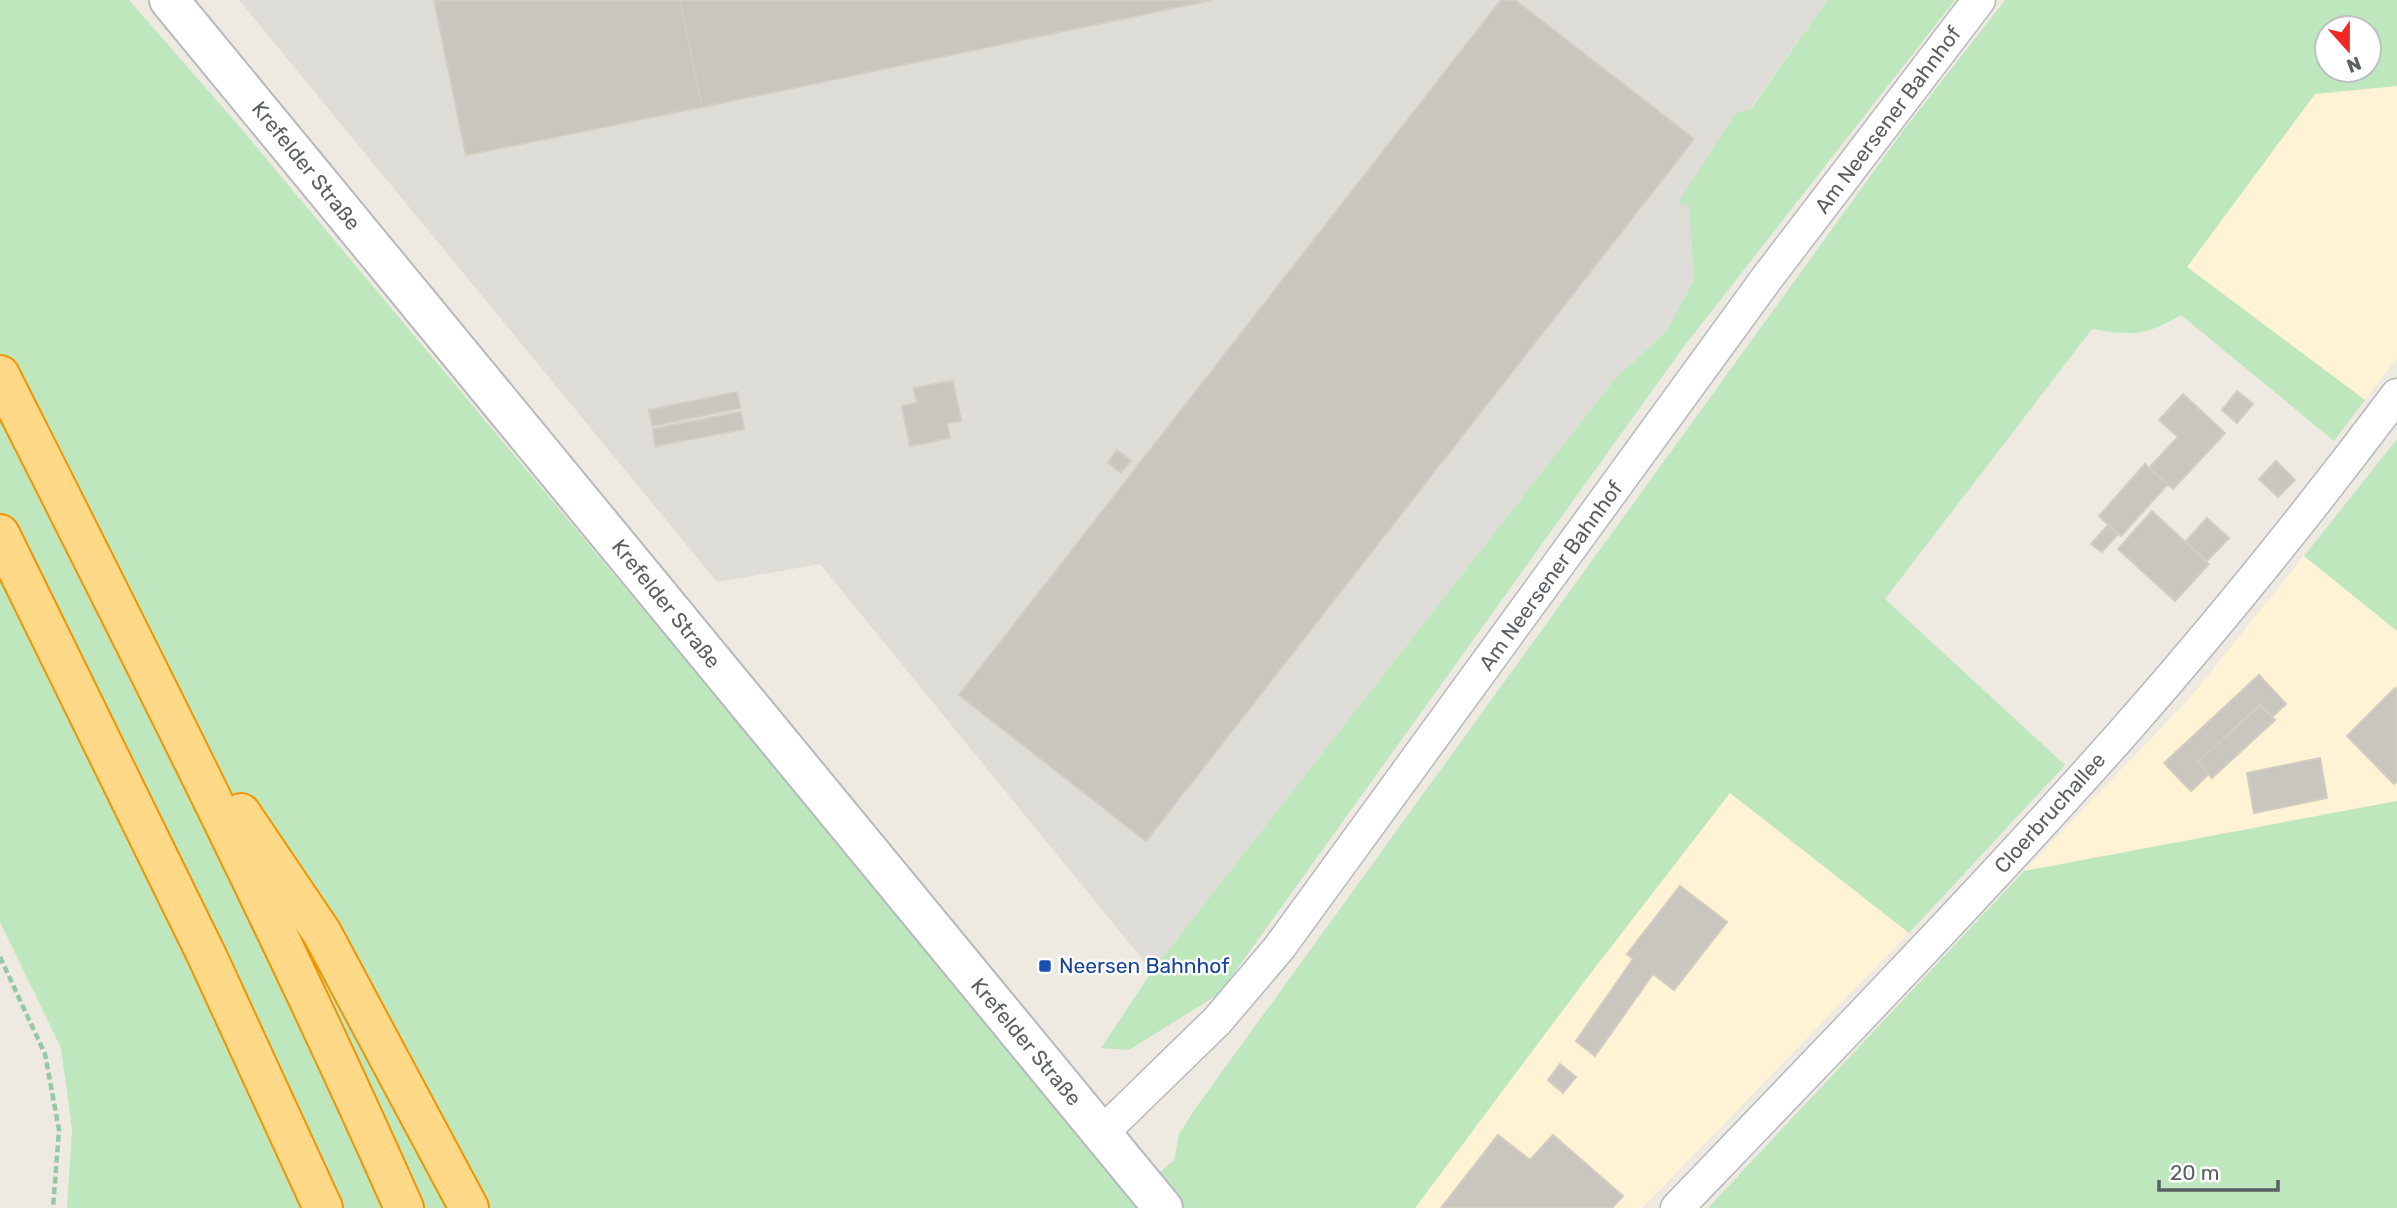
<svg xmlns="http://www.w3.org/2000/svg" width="2397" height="1208" viewBox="0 0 2397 1208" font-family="Rubik,sans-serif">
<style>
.commercial{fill:#fff3d6}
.industrial{fill:#dedcd6}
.green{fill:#bfe7bd;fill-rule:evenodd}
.building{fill:#c9c5bf;stroke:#d3ccc0;stroke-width:2}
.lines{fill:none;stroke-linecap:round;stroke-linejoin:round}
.minor-casing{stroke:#b5b9bd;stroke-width:35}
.tertiary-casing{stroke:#b5b9bd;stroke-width:42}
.motorway-casing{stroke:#f09500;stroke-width:42}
.path{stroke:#95c9a1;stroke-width:4.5;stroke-dasharray:7 3.5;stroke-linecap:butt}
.minor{stroke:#fff;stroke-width:32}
.tertiary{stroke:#fff;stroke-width:38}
.motorway{stroke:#ffd988;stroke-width:38}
.transit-dot{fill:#1a4fb4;stroke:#fff;stroke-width:2.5}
.labels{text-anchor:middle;stroke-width:5;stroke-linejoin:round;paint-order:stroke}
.street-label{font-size:21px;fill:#5a5f63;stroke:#fff}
.transit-label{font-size:21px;fill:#164399;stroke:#fff;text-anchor:start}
</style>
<rect width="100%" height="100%" fill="#eeeae2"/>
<!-- commercial -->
<path class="commercial" d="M2397,86V358L2365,400L2187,267L2315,94Z
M2304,556L2397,631V801L2024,871L2189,699Z
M1730,793L1909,933L1642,1208H1415L1587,978Z"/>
<!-- industrial -->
<path class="industrial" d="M239,0H1827L1750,109L1679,203L1689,204L1694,280L1667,330L1614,380L1152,971L820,564L717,582Z"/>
<!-- green -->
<path class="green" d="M0,0H129L239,126L1048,1094L1135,1194L1174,1160L1179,1134L1195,1109L1903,131L2005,0H2397V86L2315,94L2187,267L2365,400L2334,441L2181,315C2146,336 2132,336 2092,329L1885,599L2065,765L1909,933L1730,793L1587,978L1415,1208H67L72,1129L61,1048L0,922ZM2327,28H2369V70H2327Z
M1827,0H1955L1682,349L1219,994L1129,1050L1101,1048L1152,971L1614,380L1667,330L1694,280L1689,205L1678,203L1736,113L1751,109Z
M2397,439V631L2304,556Z
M2397,801V1208H1708L2024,871Z"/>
<!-- building -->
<path class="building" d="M434,0H680L702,107L466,155Z
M680,0H1212L702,107Z
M1501,0H1515L1694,139L1146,841L959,695Z
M953,381L961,421L947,423L950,438L910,446L902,406L917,403L914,388Z
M2237,391L2253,404L2237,423L2222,410Z
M737,392L740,408L652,426L649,410Z
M2183,394L2225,433L2173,489L2149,468L2178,437L2159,420Z
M741,412L744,429L655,446L653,429Z
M1117,450L1131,461L1121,473L1108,463Z
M2276,461L2295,480L2278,497L2259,479Z
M2145,464L2167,485L2121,536L2099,516Z
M2152,511L2209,564L2175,601L2118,549Z
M2207,518L2229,538L2207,561L2185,542Z
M2108,525L2118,534L2102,552L2091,544Z
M2259,675L2286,704L2272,717L2260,705L2198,762L2209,774L2191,791L2164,763Z
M2395,688L2397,690V781L2394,784L2347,736Z
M2260,705L2275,720L2212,778L2198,762Z
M2320,758L2327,798L2254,813L2247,773Z
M1680,886L1727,922L1674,990L1653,974L1595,1056L1576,1041L1633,959L1627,954Z
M1560,1064L1576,1077L1563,1093L1548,1080Z
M1498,1135L1530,1160L1553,1135L1623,1196L1612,1208H1441Z"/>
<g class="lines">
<!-- minor casing -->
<g class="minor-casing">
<path id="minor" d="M1102,1133L1217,1021L1279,948L1767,278L1979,0
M1677,1208C1827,1052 1978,896 2122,734C2218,625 2310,511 2397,395"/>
</g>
<!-- tertiary casing -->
<g class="tertiary-casing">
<path id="tertiary" d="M169,0L1163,1208"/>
</g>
<!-- motorway casing -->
<g class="motorway-casing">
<path id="motorway" d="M0,375C139,651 279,926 404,1208
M0,534L207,956L323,1208
M241,813L322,933L469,1208"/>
</g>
<!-- path -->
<path class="path" d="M0,957L45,1054L59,1130L53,1208"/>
<!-- minor -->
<use href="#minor" class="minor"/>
<!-- tertiary -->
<use href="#tertiary" class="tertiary"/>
<!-- motorway -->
<use href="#motorway" class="motorway"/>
</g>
<!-- markers -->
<rect class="transit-dot" x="1038" y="959" width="14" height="14" rx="3.5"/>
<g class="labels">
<!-- street labels -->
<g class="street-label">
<text transform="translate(1888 120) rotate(-53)" y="7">Am Neersener Bahnhof</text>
<text transform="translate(306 166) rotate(51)" y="7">Krefelder Straße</text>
<text transform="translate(1551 576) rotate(-54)" y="7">Am Neersener Bahnhof</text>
<text transform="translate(666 604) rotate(51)" y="7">Krefelder Straße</text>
<text transform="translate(2050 813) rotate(-48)" y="7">Cloerbruchallee</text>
<text transform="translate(1026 1042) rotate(50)" y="7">Krefelder Straße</text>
</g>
<!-- transit labels -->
<g class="transit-label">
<text x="1059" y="973">Neersen Bahnhof</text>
</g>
</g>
<!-- north arrow -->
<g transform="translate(2348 49) rotate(159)"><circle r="33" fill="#ffffff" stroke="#bdbfc1" stroke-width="2"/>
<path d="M0-5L12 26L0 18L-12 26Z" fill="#f12724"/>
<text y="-10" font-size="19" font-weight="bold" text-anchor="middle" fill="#5a5f63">N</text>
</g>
<!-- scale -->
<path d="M2159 1180v10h119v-10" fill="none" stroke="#5a5f63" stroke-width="3.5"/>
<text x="2170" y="1180" font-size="21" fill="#5a5f63" stroke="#ffffff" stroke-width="5" paint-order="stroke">20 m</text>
</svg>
